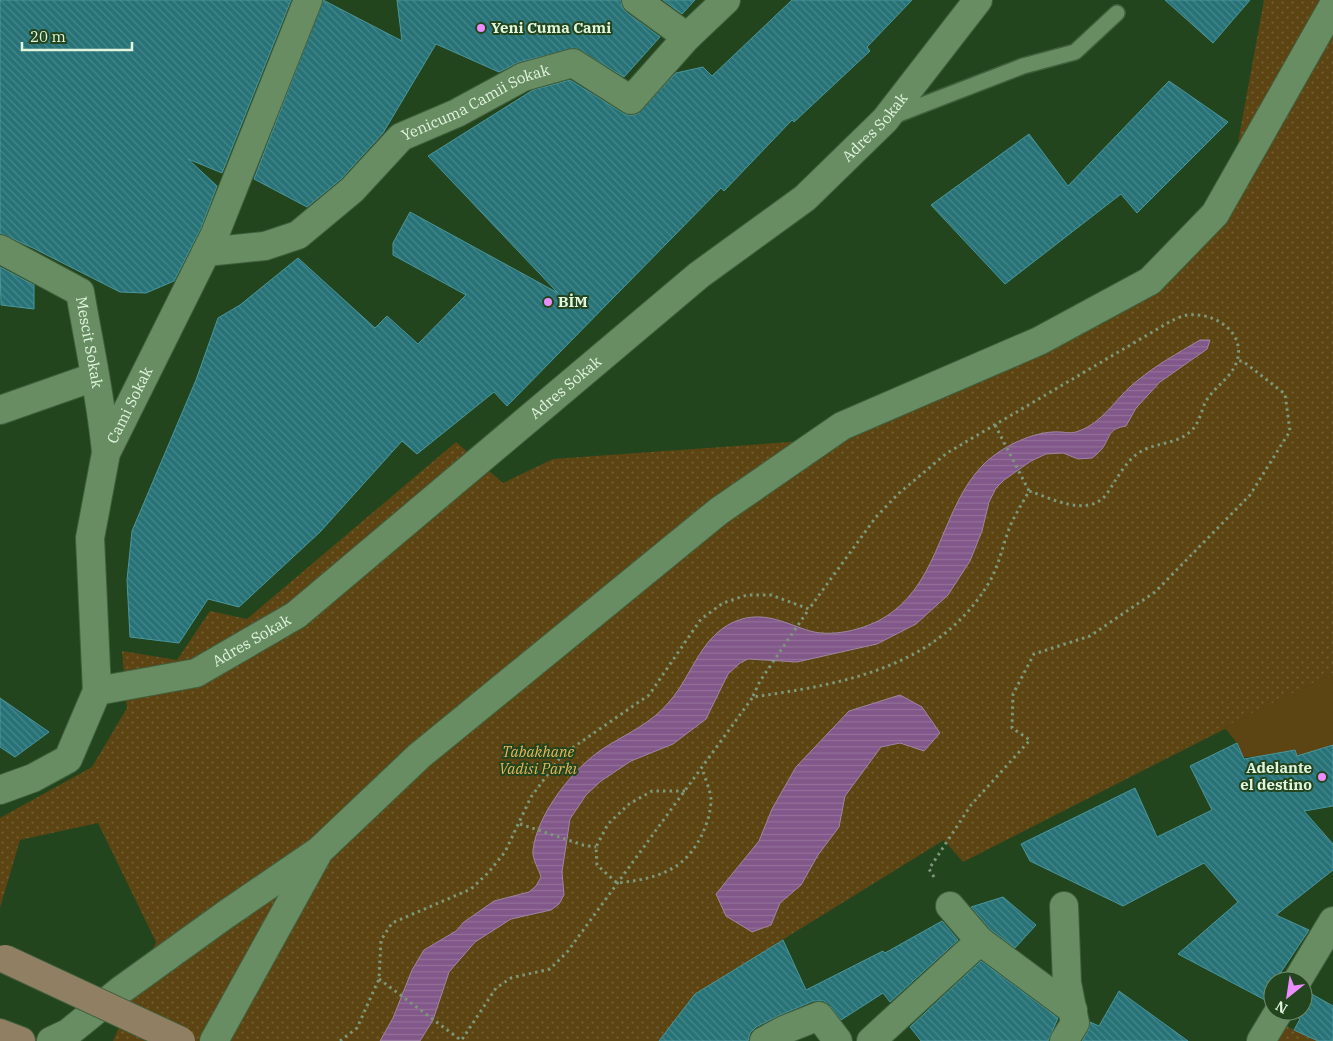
<svg xmlns="http://www.w3.org/2000/svg" width="1333" height="1041" viewBox="0 0 1333 1041" font-family="'IBM Plex Serif',serif">
<style>
.grass{fill:url(#grass-dots)}
.garden{fill:#5c4413}
.water{fill:url(#water-rules);stroke:#9e86a2}
.building{fill:url(#building-back-hatch);stroke:#4b969c}
.lines{fill:none;stroke-linecap:round;stroke-linejoin:round}
.service-casing{stroke:#40603d;stroke-width:18}
.minor-casing{stroke:#40603d;stroke-width:30}
.tertiary-casing{stroke:#40603d;stroke-width:30}
.secondary-casing{stroke:#40603d;stroke-width:30}
.path{stroke:#7d9879;stroke-width:3;stroke-dasharray:2.5 4;stroke-linecap:butt}
.service{stroke:#688d63;stroke-width:15}
.minor{stroke:#688d63;stroke-width:28}
.tertiary{stroke:#688d63;stroke-width:28}
.secondary{stroke:#917f63;stroke-width:28}
.secondary-bridge-casing{stroke:#40603d;stroke-width:30;stroke-linecap:butt}
.secondary-bridge{stroke:#917f63;stroke-width:28}
.poi-dot{fill:#eb8dfc;stroke:#23451e;stroke-width:2}
.labels{text-anchor:middle;stroke-width:4;stroke-linejoin:round;paint-order:stroke}
.poi-label{font-size:15px;font-weight:bold;fill:#e1f5de;stroke:#23451e;text-anchor:start}
.street-label{font-size:15px;fill:#e1f5de;stroke:#23451e}
.park-label{font-size:15px;font-style:italic;fill:#e6b75e;stroke:#23451e}
</style>
<defs>
<pattern id="grass-dots" width="8" height="8" patternUnits="userSpaceOnUse" patternTransform="scale(1.25)"><rect width="8" height="8" fill="#5c4413"/><path d="M2 2h.1M6 6h.1" fill="none" stroke="#736035" stroke-width="1.8" stroke-linecap="round"/></pattern>
<pattern id="water-rules" width="6" height="5" patternUnits="userSpaceOnUse" patternTransform="scale(1.25)"><rect width="6" height="5" fill="#825789"/><path d="M0 2.5h6" fill="none" stroke="#937099"/></pattern>
<pattern id="building-back-hatch" width="6" height="6" patternUnits="userSpaceOnUse" patternTransform="scale(1.25)"><rect width="6" height="6" fill="#277277"/><path d="M-1 5l2 2M0 0l6 6M5-1l2 2" fill="none" stroke="#46878a"/></pattern>
</defs>
<rect width="100%" height="100%" fill="#23451e"/>
<!-- grass -->
<path class="grass" d="M1264,0H1333V674L963,862L944,840L695,994L660,1041H113L156,942L98,823L20,840L0,908V818L92,767L127,708L122,651L177,660L210,611L247,619L456,442L503,483L553,459L848,438L1041,352L1224,219Z
M1274,1020L1317,1041H1261Z"/>
<!-- garden -->
<path class="garden" d="M1333,673V745L1297,756L1295,750L1254,757H1243L1237,743L1224,727Z"/>
<!-- water -->
<path class="water" d="M1200,340H1210L1207,349L1160,382L1136,408L1126,426C1109,429 1111,434 1104,446C1101,451 1096,455 1092,458L1078,459L1063,453L1046,454L1031,461L1004,480L996,488L989,502L982,531L970,561L948,595L916,624L877,644L850,650L797,662L748,659L740,663L728,674L706,719L673,744L631,761L601,781L586,795L570,819L562,872L564,895L559,904L551,910L511,919L475,942L449,972L433,1020L420,1041H380L393,1018L412,970L424,950L456,931L464,922L494,901L529,892L536,886L541,877C539,869 532,860 533,850C537,814 574,767 604,748C626,734 652,723 669,702C694,674 701,631 742,619C767,612 787,624 810,631C835,638 871,628 891,613C940,578 942,508 982,466C998,449 1029,433 1053,432C1060,431 1069,434 1076,432C1104,423 1115,398 1137,381C1156,365 1178,353 1200,340Z
M900,695L922,707L940,733L924,751L900,743L881,747L845,796L839,827L818,855L801,885L780,903L771,925L752,932L726,916L716,894L759,841L772,809L796,767L849,711Z"/>
<!-- building -->
<path class="building" d="M0,0H291L222,173L188,159L217,186L201,228L174,281L146,293L120,292L33,248L0,233Z
M323,0L402,41L397,0H621L622,7L627,13L660,37L624,77L576,48L519,62L499,72L436,44L383,133L341,179L307,207L254,179Z
M663,0H695L682,14Z
M792,0H912L867,47L870,51L794,122L792,120L724,191L721,188L507,406L494,392L417,454L402,441L320,532L239,607L208,599L179,643L130,637L127,580L132,531L196,380L218,318L240,305L298,258L375,328L387,316L418,344L466,295L393,255V243L410,212L558,293L428,156L533,90L570,80L623,113L630,116L637,114L676,73L703,67L712,76Z
M1165,0H1250L1213,43Z
M1169,81L1228,122L1137,213L1121,194L1005,284L931,205L1029,134L1068,186Z
M0,267L34,285V309L1,305Z
M0,698L49,732L15,757L0,747Z
M1237,743L1244,759L1295,750L1297,756L1333,745V806L1304,811L1333,844V870L1276,915L1309,930L1279,975L1282,977L1281,981H1273V997L1267,1001L1178,954L1238,902L1204,863L1123,906L1030,861L1021,844L1135,788L1157,837L1212,810L1190,766Z
M1003,897L1036,925L1015,948L991,930L971,907Z
M942,921L958,940L890,1002L883,993L841,1020L831,1007L824,1001H813L778,1016L756,1027L750,1033L748,1041H659L695,994L783,940L806,990L883,951L885,953Z
M981,961L1058,1018L1048,1041H921L910,1027Z
M1119,991L1188,1041H1082L1088,1031L1090,1022L1099,1026Z
M1308,992L1333,1006V1041H1318L1294,1030L1300,1019L1294,1015L1295,1011H1303V995Z"/>
<g class="lines">
<!-- service casing -->
<g class="service-casing">
<path id="service" d="M891,117L1023,66L1075,52L1117,13"/>
</g>
<!-- minor casing -->
<g class="minor-casing">
<g id="minor">
<path d="M636,0L687,37"/>
<path id="s1" d="M0,249L80,292C89,345 101,398 106,452"/>
<path id="s2" d="M206,252L265,246L298,235L352,190L401,137L457,113L523,77L573,63L631,100L687,37L726,0"/>
<path d="M0,410L94,377"/>
<path id="s3" d="M97,691L196,673L296,615L699,275L805,198L885,120L978,0"/>
<path id="s4" d="M0,790L33,778L68,759L97,691L90,538L106,453L215,234L308,0"/>
<path d="M950,906L980,941"/>
<path d="M51,1041L68,1033L121,990L225,915L320,850L419,756L719,511L842,426L1039,341L1150,281L1215,214L1333,6"/>
<path d="M214,1041L317,855"/>
<path d="M764,1041L784,1030L819,1016L838,1041"/>
<path d="M871,1041L980,941L1073,1010"/>
<path d="M1064,1041L1075,1023L1067,983L1064,906"/>
</g>
</g>
<!-- tertiary casing -->
<g class="tertiary-casing">
<path id="tertiary" d="M1297,981L1333,921
M1261,1041L1279,1011"/>
</g>
<!-- secondary casing -->
<g class="secondary-casing">
<path id="secondary" d="M0,1033L21,1041"/>
</g>
<!-- path -->
<path class="path" d="M995,425L1029,491
M753,696L760,681L809,609
M685,791H652L629,804L608,824L596,847L597,865L617,883C636,881 656,878 673,868C695,856 711,823 711,799C710,789 705,778 702,769
M520,824L583,845L596,847
M934,877L929,869L971,805L1030,740L1012,728L1013,694L1034,654L1090,636L1155,592L1250,495L1290,431L1285,394L1244,362L1237,360
M379,979L462,1041
M340,1041L357,1028L379,979L381,940L392,923L471,889L488,873L505,852L531,797L562,755L649,695L701,619L723,603L747,595H771L809,609L876,517L898,494L947,453L1171,321C1176,319 1183,315 1188,315C1214,312 1246,332 1237,361C1231,379 1213,387 1205,403C1201,412 1199,423 1192,430C1177,445 1156,442 1140,452C1129,459 1122,470 1115,481C1111,487 1107,495 1102,499C1081,515 1051,498 1029,491C1023,502 1016,513 1011,524C1003,543 1000,563 990,581C939,668 843,684 753,697L568,951L550,969L511,978L496,988L461,1041"/>
<!-- service -->
<use href="#service" class="service"/>
<!-- minor -->
<use href="#minor" class="minor"/>
<!-- tertiary -->
<use href="#tertiary" class="tertiary"/>
<!-- secondary -->
<use href="#secondary" class="secondary"/>
<!-- secondary-bridge casing -->
<g class="secondary-bridge-casing">
<path id="secondary-bridge" d="M5,959L181,1041"/>
</g>
<!-- secondary-bridge -->
<use href="#secondary-bridge" class="secondary-bridge"/>
</g>
<!-- markers -->
<g class="poi-dot">
<circle cx="481" cy="28" r="5"/>
<circle cx="548" cy="302" r="5"/>
<circle cx="1322" cy="777" r="5"/>
</g>
<g class="labels">
<!-- poi labels -->
<g class="poi-label">
<text x="491" y="33">Yeni Cuma Cami</text>
<text x="558" y="307">BİM</text>
<text x="1312" y="773" text-anchor="end">Adelante<tspan x="1312" dy="17">el destino</tspan></text>
</g>
<!-- street labels -->
<g class="street-label">
<text dy="5" stroke="none"><textPath href="#s2" startOffset="319">Yenicuma Camii Sokak</textPath></text>
<text dy="5" stroke="none"><textPath href="#s3" startOffset="974">Adres Sokak</textPath></text>
<text dy="5" stroke="none"><textPath href="#s1" startOffset="142">Mescit Sokak</textPath></text>
<text dy="5" stroke="none"><textPath href="#s3" startOffset="569">Adres Sokak</textPath></text>
<text dy="5" stroke="none"><textPath href="#s4" startOffset="442">Cami Sokak</textPath></text>
<text dy="5" stroke="none"><textPath href="#s3" startOffset="165">Adres Sokak</textPath></text>
</g>
<!-- park labels -->
<g class="park-label">
<text x="538" y="757">Tabakhane<tspan x="538" dy="17">Vadisi Parkı</tspan></text>
</g>
</g>
<!-- north arrow -->
<g transform="translate(1288 996) rotate(210)"><circle r="24" fill="#23451e" stroke="#6f8b6b"/>
<path d="M0-4L9 19L0 12L-9 19Z" fill="#eb8dfc"/>
<text y="-8" font-size="14" font-weight="bold" text-anchor="middle" fill="#e1f5de">N</text>
</g>
<!-- scale -->
<path d="M22 42v8h110v-8" fill="none" stroke="#e1f5de" stroke-width="2.5"/>
<text x="30" y="42" font-size="15" fill="#e1f5de" stroke="#23451e" stroke-width="4" paint-order="stroke">20 m</text>
</svg>
